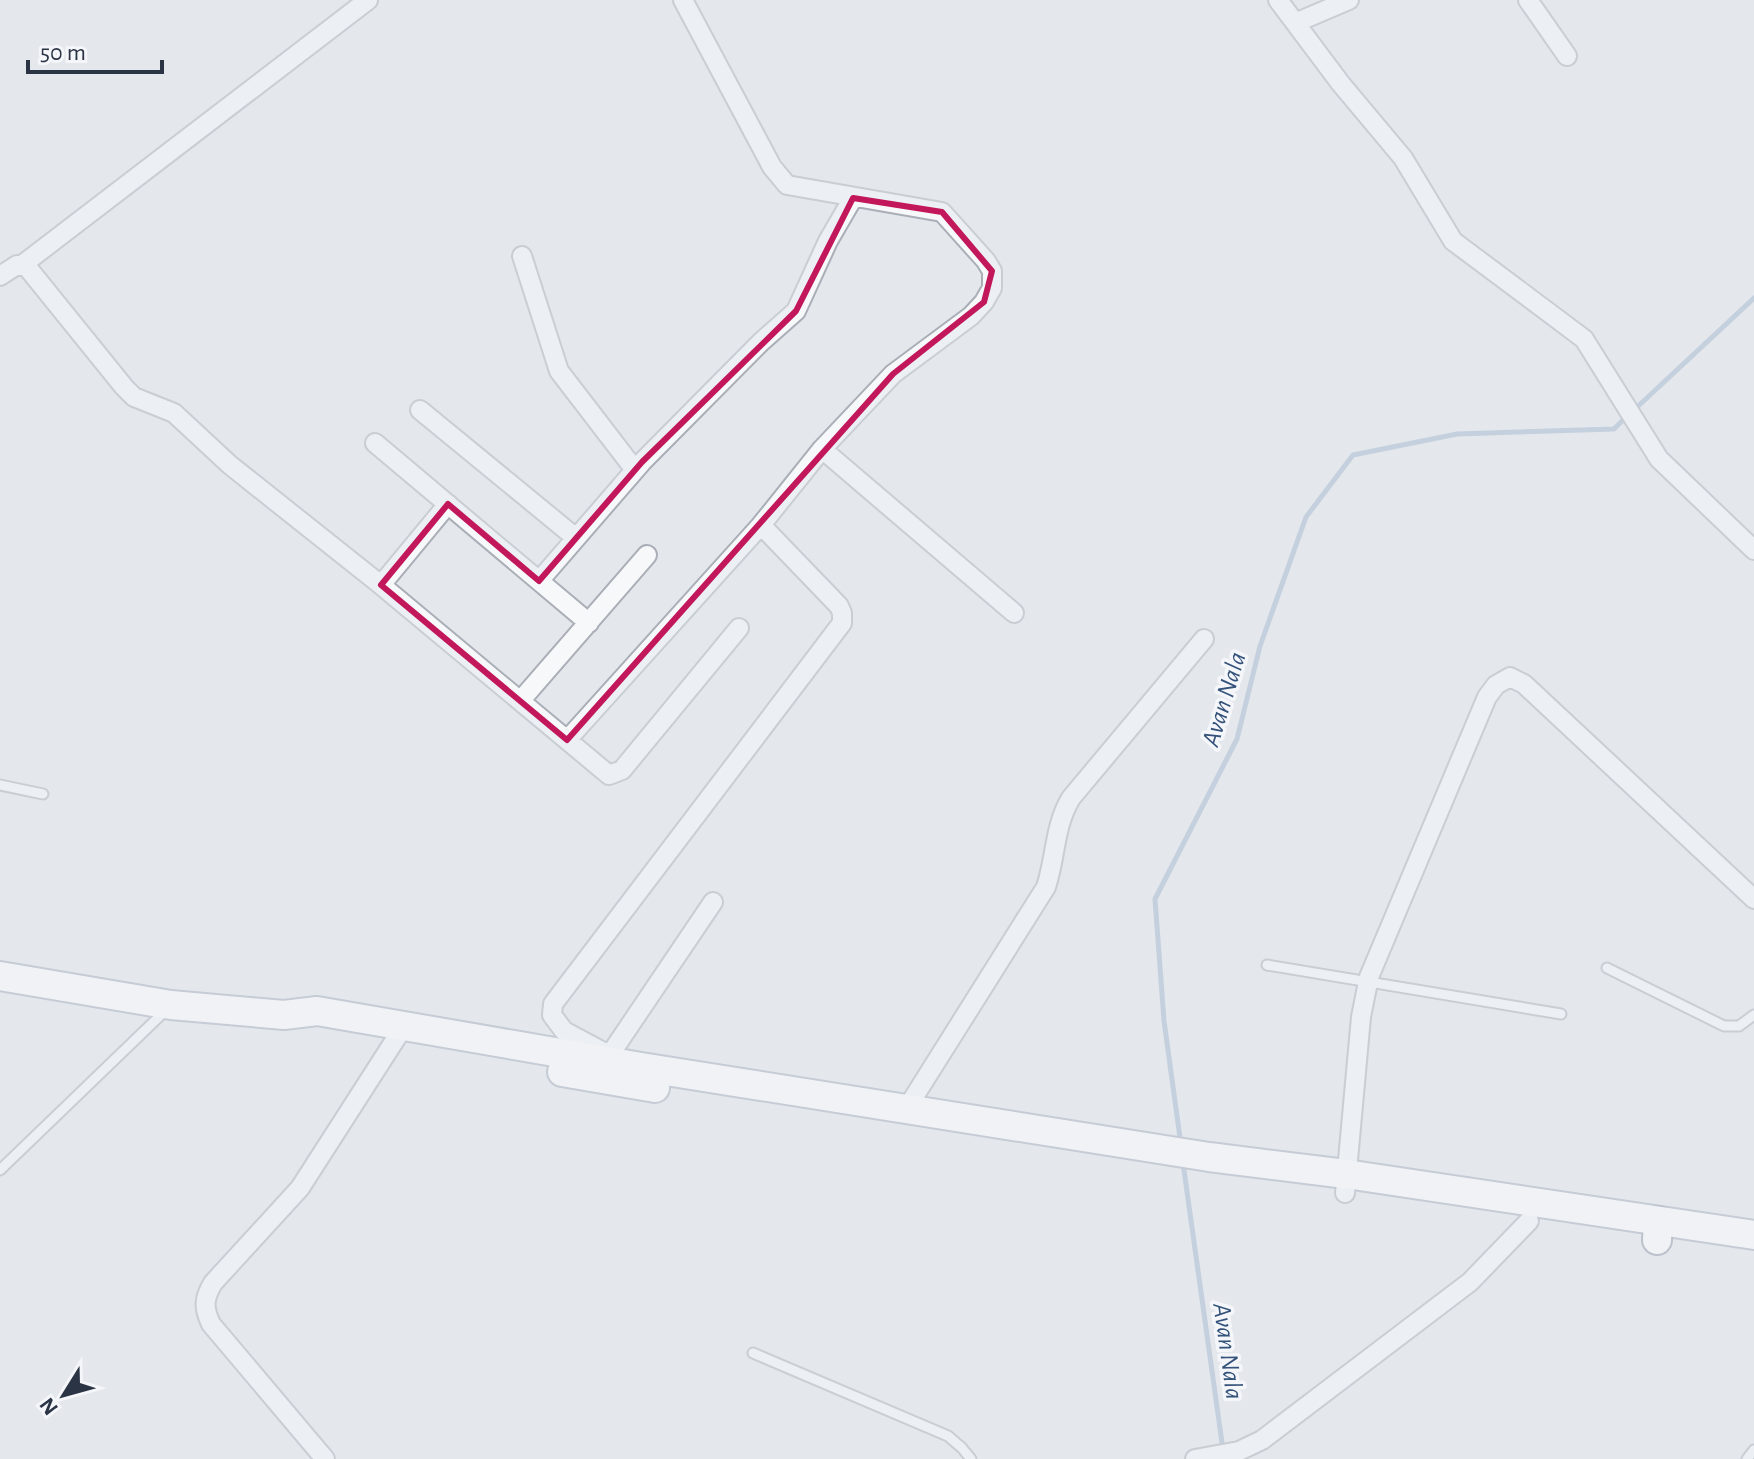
<svg xmlns="http://www.w3.org/2000/svg" width="1754" height="1459" viewBox="0 0 1754 1459" font-family="'Alegreya Sans',sans-serif">
<style>
.lines{fill:none;stroke-linecap:round;stroke-linejoin:round}
.stream{stroke:#9fb4cc;stroke-width:5}
.service-casing{stroke:#a9aeb7;stroke-width:13}
.minor-casing{stroke:#a9aeb7;stroke-width:22}
.primary-casing{stroke:#a3abb8;stroke-width:32}
.trunk-casing{stroke:#8b94a3;stroke-width:32}
.service{stroke:#f7f8fa;stroke-width:9}
.minor{stroke:#f7f8fa;stroke-width:18}
.primary{stroke:#fff;stroke-width:28}
.trunk{stroke:#fff;stroke-width:28}
.marked{fill:none;stroke:#c2185b;stroke-width:6;stroke-linejoin:round}
.labels{text-anchor:middle;stroke-width:7;stroke-linejoin:round;paint-order:stroke}
.water-label{font-size:26px;font-style:italic;fill:#34527a;stroke:#f4f6f9}
</style>
<rect width="100%" height="100%" fill="#e4e7ec"/>
<g class="lines">
<!-- stream -->
<path class="stream" d="M1634,410L1754,298
M1181,1145L1164,1021L1155,899L1237,739L1260,646L1306,517L1353,455L1457,434L1614,429L1626,417
M1183,1163L1223,1450"/>
<!-- service casing -->
<g class="service-casing">
<path id="service" d="M0,785L43,794
M1267,965L1561,1014
M1607,968L1724,1026H1739L1754,1015
M0,1170L166,1010
M753,1353L948,1436L962,1448L971,1459
M1747,1459L1754,1450"/>
</g>
<!-- minor casing -->
<g class="minor-casing">
<path id="minor" d="M1278,0L1341,84L1403,158L1453,241L1584,339L1659,459L1754,550
M1528,0L1567,56
M1295,23L1349,0
M522,256L559,371L635,470
M22,265L368,0
M0,276L17,265L27,267L124,387L134,397L174,413L230,465L381,585L609,775L622,770L739,628
M420,410L576,538
M375,443L589,623
M822,449L1014,613
M539,581L642,462L761,342L796,311L828,241L853,198
M381,585L448,504
M521,700L647,555
M567,740L761,525L822,449L893,374L971,316L984,302L992,288V271L986,261L942,212L787,185L772,167L683,0
M607,1054L564,1031L552,1015L553,1004L842,623V613L839,606L761,525
M603,1065L713,902
M907,1108L1046,887C1056,857 1054,826 1071,798L1204,639
M1345,1193L1361,1017L1369,977L1487,697L1496,685L1510,677L1524,684L1754,899
M325,1459L211,1324C203,1307 204,1298 213,1283L300,1188L404,1026
M1195,1459L1239,1451L1262,1440L1470,1282L1529,1221"/>
</g>
<!-- primary casing -->
<g class="primary-casing">
<path id="primary" d="M0,976L171,1005L284,1015L317,1011L641,1067L1209,1157L1346,1174L1754,1235
M562,1072L655,1088"/>
</g>
<!-- trunk casing -->
<g class="trunk-casing">
<path id="trunk" d="M1657,1240L1658,1221"/>
</g>
<!-- service -->
<use href="#service" class="service"/>
<!-- minor -->
<use href="#minor" class="minor"/>
<!-- primary -->
<use href="#primary" class="primary"/>
<!-- trunk -->
<use href="#trunk" class="trunk"/>
</g>
<!-- marked area -->
<path d="M0 0H1754V1459H0ZM853,198L942,212L992,271L984,302L893,374L567,740L381,585L448,504L539,581L642,462L796,311Z" fill="#e4e7ec" fill-opacity=".55" fill-rule="evenodd"/>
<path class="marked" d="M853,198L942,212L992,271L984,302L893,374L567,740L381,585L448,504L539,581L642,462L796,311Z"/>
<g class="labels">
<!-- water labels -->
<g class="water-label">
<text transform="translate(1223 699) rotate(-73)" y="9">Avan Nala</text>
<text transform="translate(1229 1351) rotate(82)" y="9">Avan Nala</text>
</g>
</g>
<!-- north arrow -->
<g transform="translate(64 1395) rotate(233)" stroke="#f4f6f9" stroke-width="6" paint-order="stroke">
<path d="M0-6L14 30L0 20L-14 30Z" fill="#2b3445"/>
<text y="-12" font-size="22" font-weight="bold" text-anchor="middle" fill="#2b3445">N</text>
</g>
<!-- scale -->
<path d="M28 60v12h134v-12" fill="none" stroke="#2b3445" stroke-width="4"/>
<text x="40" y="60" font-size="24" fill="#2b3445" stroke="#f4f6f9" stroke-width="6" paint-order="stroke">50 m</text>
</svg>
